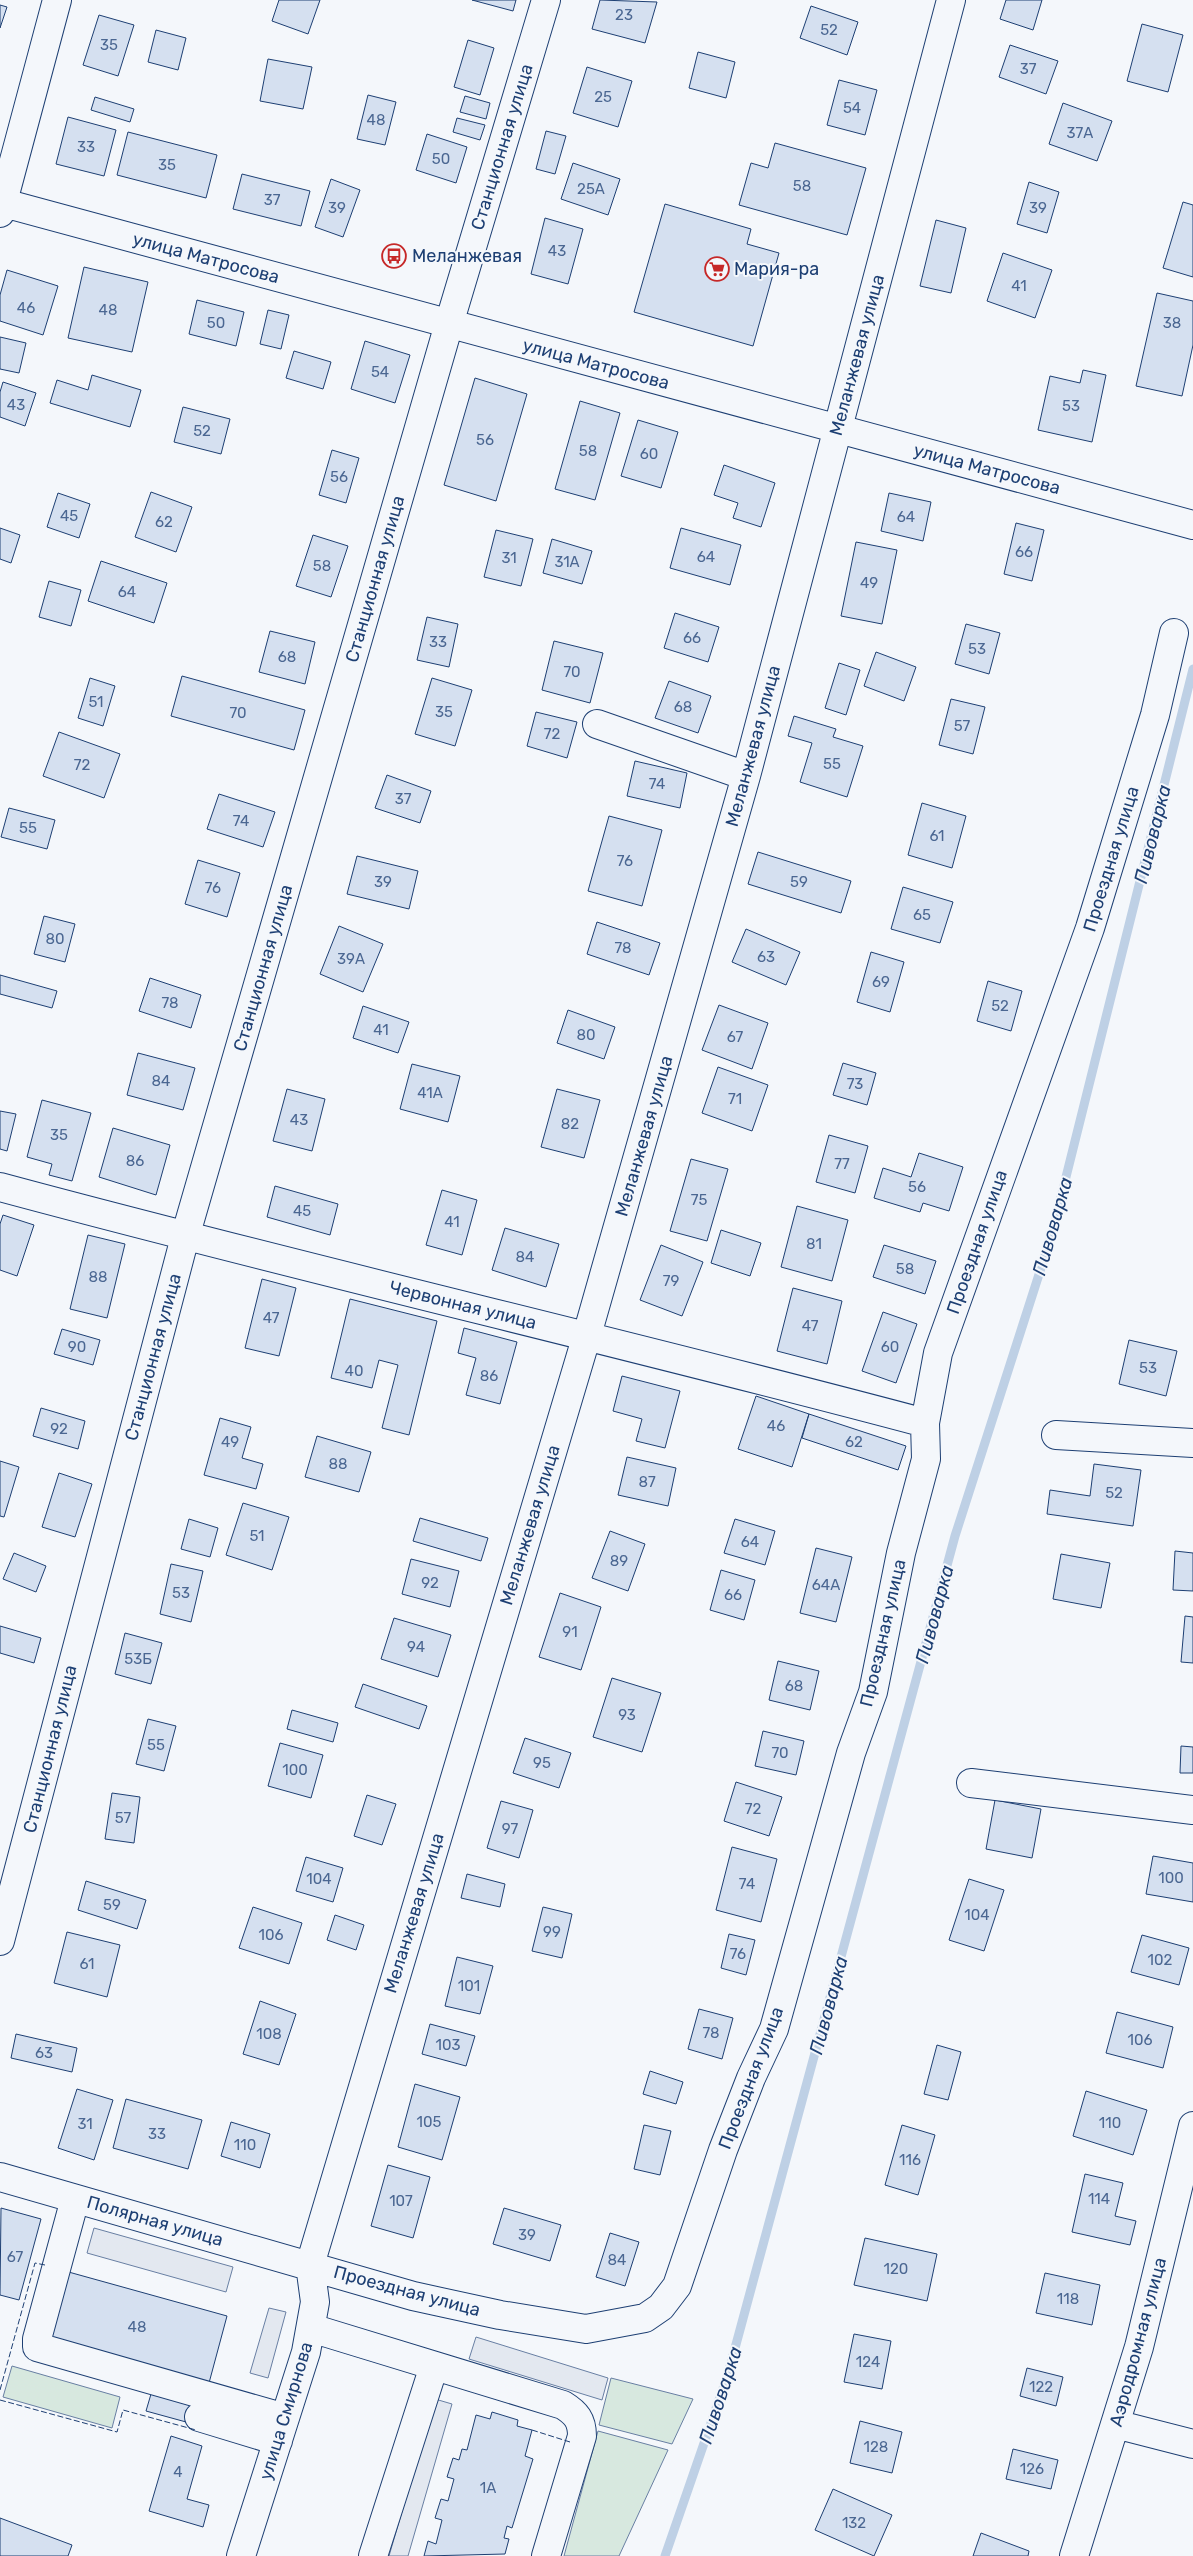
<svg xmlns="http://www.w3.org/2000/svg" width="1193" height="2556" viewBox="0 0 1193 2556" font-family="Rubik,sans-serif">
<style>
.green{fill:#d7e8df;stroke:#687fa3}
.parking{fill:#e3e8f0;stroke:#687fa3}
.lines{fill:none;stroke-linecap:round;stroke-linejoin:round}
.stream{stroke:#bed0e5;stroke-width:9}
.building{fill:#d5e0f0;stroke:#1d3f73}
.minor-casing{stroke:#1d3f73;stroke-width:30}
.minor{stroke:#f4f7fb;stroke-width:28}
.fence{stroke:#1d3f73;stroke-width:1;stroke-dasharray:6 2.5;stroke-linecap:butt}
.labels{text-anchor:middle;stroke-width:4;stroke-linejoin:round;paint-order:stroke}
.number-label{font-size:15px;fill:#4b6792}
.street-label{font-size:18px;fill:#1d3f73;stroke:#f4f7fb}
.poi-label{font-size:18px;fill:#1d3f73;stroke:#f4f7fb;text-anchor:start}
.water-label{font-size:19px;font-style:italic;fill:#1d3f73;stroke:#f4f7fb}
</style>
<rect width="100%" height="100%" fill="#f4f7fb"/>
<!-- green -->
<path class="green" d="M12,2366L120,2397L112,2428L3,2397Z
M611,2378L693,2399L672,2444L599,2425Z
M598,2431L668,2450L619,2556H564Z"/>
<!-- parking -->
<path class="parking" d="M94,2228L233,2267L226,2292L87,2253Z
M269,2308L286,2312L268,2378L250,2373Z
M476,2337L608,2378L602,2400L469,2359Z
M435,2399L452,2404L408,2556H389Z"/>
<g class="lines">
<!-- stream -->
<path class="stream" d="M665,2556L728,2374L955,1536L1051,1237L1193,669"/>
</g>
<!-- building -->
<path class="building" d="M279,0H320L308,34L272,21Z
M472,0H516L513,11Z
M600,0L657,2L645,43L592,29Z
M1006,0H1042L1033,30L1000,19Z
M0,5L7,7L0,28Z
M811,6L858,22L847,55L800,38Z
M99,15L134,25L118,76L83,65Z
M1142,24L1183,35L1168,92L1127,81Z
M156,30L186,38L178,70L148,62Z
M468,40L494,48L480,95L454,87Z
M1010,45L1058,61L1046,94L999,77Z
M698,52L735,62L726,98L689,88Z
M268,59L312,67L303,109L260,101Z
M587,67L632,81L618,127L573,113Z
M839,80L877,90L865,135L827,125Z
M368,95L396,102L385,145L357,139Z
M465,96L490,103L486,119L460,112Z
M95,97L134,109L130,122L91,110Z
M1063,103L1112,121L1097,161L1049,144Z
M68,117L116,130L104,176L56,164Z
M457,118L485,125L480,140L453,132Z
M546,131L566,136L555,174L536,169Z
M128,132L217,155L206,198L117,175Z
M427,134L467,147L456,183L416,170Z
M775,143L866,168L847,235L739,205L751,163L768,168Z
M573,163L620,179L608,215L561,199Z
M242,174L310,191L301,226L233,209Z
M331,179L360,190L343,237L315,227Z
M1029,182L1059,192L1047,233L1017,224Z
M1183,202L1193,205V277L1163,268Z
M665,204L751,229L747,244L779,253L753,346L634,312Z
M545,218L583,229L568,284L531,274Z
M936,220L966,228L951,293L920,286Z
M1003,253L1052,270L1035,318L987,301Z
M84,267L148,282L132,352L68,338Z
M7,270L58,286L43,335L0,321V295Z
M1157,293L1193,301V345L1182,396L1136,386Z
M197,300L244,312L236,346L189,334Z
M268,310L289,315L281,349L260,344Z
M0,337L26,343L19,373L0,369Z
M365,341L410,355L395,403L351,389Z
M294,351L331,362L323,389L286,378Z
M1083,370L1106,375L1092,442L1038,430L1050,376L1080,383Z
M92,375L141,390L130,427L50,403L57,380L88,390Z
M475,378L527,394L496,501L444,485Z
M3,382L36,393L25,426L0,417V392Z
M580,401L620,413L595,500L555,489Z
M183,407L230,419L221,454L174,442Z
M638,420L678,432L661,488L621,476Z
M332,450L359,458L346,503L319,495Z
M724,465L775,483L761,527L733,518L738,503L714,495Z
M151,492L192,507L176,552L135,537Z
M58,493L90,504L79,538L47,527Z
M889,493L931,502L923,541L881,531Z
M1016,523L1044,530L1032,581L1004,574Z
M0,528L20,535L11,563L0,559Z
M681,528L741,545L730,585L670,568Z
M496,530L533,539L521,586L484,577Z
M313,535L348,546L331,597L296,586Z
M552,539L592,551L582,584L543,573Z
M856,542L897,550L882,624L841,616Z
M101,561L167,583L154,623L88,601Z
M49,581L81,590L71,626L39,617Z
M675,613L719,627L708,662L664,648Z
M427,617L458,624L449,667L417,660Z
M966,624L1000,633L989,674L955,664Z
M270,631L315,642L305,684L259,672Z
M554,641L603,653L590,703L542,690Z
M876,652L916,667L904,701L864,686Z
M839,663L860,670L846,715L825,708Z
M182,676L305,710L294,750L171,716Z
M90,678L115,686L103,726L78,718Z
M432,678L472,690L455,746L415,734Z
M669,681L711,696L698,733L655,718Z
M951,699L985,707L973,754L939,745Z
M536,712L577,722L567,758L527,746Z
M794,716L836,729L833,737L863,746L847,797L800,782L812,743L788,736Z
M59,732L120,754L104,798L43,776Z
M635,761L687,773L680,808L627,796Z
M387,775L431,791L420,823L375,808Z
M219,794L275,812L263,847L207,829Z
M922,803L966,816L952,868L908,855Z
M9,808L55,820L47,849L1,837Z
M609,816L662,830L642,906L588,891Z
M758,852L851,881L841,913L748,884Z
M357,856L418,871L409,909L347,894Z
M198,860L240,873L227,917L185,904Z
M903,887L953,902L940,943L891,929Z
M44,916L75,924L65,962L34,954Z
M597,922L660,943L649,975L587,954Z
M339,926L383,944L363,992L320,974Z
M746,929L800,952L786,985L732,962Z
M871,952L904,962L890,1012L857,1002Z
M0,975L57,991L52,1008L0,994Z
M150,978L201,995L191,1028L139,1011Z
M988,981L1022,991L1011,1031L977,1021Z
M719,1005L768,1023L752,1069L702,1050Z
M363,1006L409,1022L398,1053L353,1038Z
M568,1010L615,1027L604,1059L557,1043Z
M138,1053L195,1068L183,1110L127,1095Z
M843,1063L876,1073L867,1105L833,1095Z
M412,1064L460,1076L448,1122L400,1109Z
M718,1067L768,1085L752,1131L702,1113Z
M287,1089L325,1099L312,1151L273,1141Z
M557,1089L600,1100L584,1158L541,1147Z
M42,1100L91,1113L72,1181L49,1175L52,1164L27,1157Z
M0,1111L16,1114L7,1151L0,1149Z
M113,1128L170,1145L156,1195L99,1177Z
M829,1135L868,1146L855,1193L816,1182Z
M919,1153L963,1167L949,1211L923,1203L920,1212L874,1198L883,1168L911,1177Z
M691,1159L728,1169L707,1241L670,1231Z
M275,1186L338,1204L330,1235L267,1217Z
M442,1190L477,1200L462,1255L426,1245Z
M797,1206L848,1220L832,1281L781,1267Z
M3,1215L34,1225L17,1276L0,1270V1224Z
M505,1228L559,1244L546,1287L492,1270Z
M721,1230L761,1243L750,1276L711,1263Z
M88,1235L125,1244L107,1318L70,1309Z
M661,1245L703,1262L682,1316L640,1300Z
M884,1245L936,1261L925,1294L873,1277Z
M262,1279L296,1288L279,1356L245,1348Z
M793,1288L842,1301L827,1364L777,1351Z
M350,1299L437,1321L409,1435L382,1428L398,1365L379,1360L372,1388L331,1378Z
M883,1312L917,1324L896,1383L862,1371Z
M464,1328L517,1342L500,1404L466,1395L476,1358L458,1353Z
M62,1329L100,1340L93,1365L54,1354Z
M1129,1340L1177,1351L1166,1396L1119,1384Z
M622,1376L680,1391L665,1448L636,1441L642,1419L613,1411Z
M756,1396L809,1414L792,1467L738,1449Z
M41,1408L85,1421L78,1449L33,1436Z
M809,1414L906,1446L898,1470L802,1438Z
M220,1418L251,1427L242,1458L263,1464L256,1489L204,1475Z
M317,1436L371,1452L359,1492L305,1477Z
M627,1457L676,1468L668,1506L618,1495Z
M0,1461L19,1467L4,1517L0,1516Z
M1094,1464L1141,1470L1133,1526L1047,1514L1050,1490L1090,1496Z
M59,1473L92,1484L75,1537L42,1527Z
M243,1503L289,1517L272,1570L226,1555Z
M420,1518L488,1538L481,1561L413,1541Z
M189,1519L218,1528L210,1557L181,1549Z
M735,1519L775,1531L765,1565L724,1553Z
M610,1531L645,1544L628,1591L592,1578Z
M816,1548L852,1557L836,1622L800,1613Z
M1175,1551L1193,1553V1591L1173,1590Z
M14,1553L46,1566L36,1592L3,1579Z
M1061,1554L1110,1563L1101,1608L1053,1599Z
M411,1559L459,1571L450,1607L402,1594Z
M171,1564L203,1571L191,1622L160,1614Z
M721,1570L755,1580L744,1620L710,1610Z
M560,1593L601,1607L581,1670L539,1657Z
M1185,1616L1193,1617V1663L1181,1662Z
M394,1618L451,1635L438,1677L381,1659Z
M0,1626L41,1638L34,1663L0,1653Z
M125,1633L162,1643L151,1684L115,1674Z
M778,1661L819,1671L810,1710L769,1700Z
M612,1678L661,1693L642,1752L593,1737Z
M363,1684L427,1706L419,1729L355,1707Z
M292,1710L338,1723L333,1742L287,1729Z
M148,1719L176,1726L164,1771L136,1764Z
M763,1731L804,1741L796,1775L755,1766Z
M525,1738L571,1753L559,1788L513,1773Z
M280,1743L323,1755L311,1798L268,1786Z
M1181,1746L1193,1747V1773H1180Z
M736,1782L782,1797L769,1836L724,1821Z
M112,1793L140,1797L134,1843L105,1839Z
M367,1795L396,1804L382,1845L354,1836Z
M995,1800L1041,1809L1032,1858L986,1849Z
M501,1801L533,1810L519,1858L487,1848Z
M732,1847L777,1859L761,1922L716,1910Z
M1153,1856L1193,1863V1902L1146,1894Z
M306,1857L343,1868L333,1902L296,1891Z
M467,1874L505,1884L500,1907L461,1898Z
M969,1879L1004,1890L984,1951L949,1940Z
M86,1881L146,1900L137,1929L78,1910Z
M253,1907L302,1923L289,1964L239,1948Z
M543,1907L572,1914L562,1958L532,1951Z
M335,1915L364,1925L356,1950L327,1940Z
M67,1932L120,1945L107,1997L54,1983Z
M729,1934L755,1940L746,1975L721,1968Z
M1142,1935L1189,1948L1179,1985L1131,1972Z
M457,1957L493,1966L480,2014L445,2006Z
M260,2001L296,2014L279,2065L243,2054Z
M699,2009L733,2018L722,2059L688,2049Z
M1117,2012L1173,2027L1163,2068L1106,2053Z
M430,2024L475,2036L466,2066L422,2054Z
M16,2034L77,2048L72,2072L11,2058Z
M937,2045L961,2052L948,2100L924,2094Z
M650,2071L683,2082L676,2104L643,2094Z
M415,2084L460,2097L442,2160L398,2147Z
M77,2089L113,2100L94,2160L58,2148Z
M1086,2091L1147,2110L1133,2155L1073,2136Z
M126,2099L202,2120L188,2169L113,2148Z
M231,2122L270,2134L260,2168L221,2156Z
M644,2125L671,2131L660,2175L634,2169Z
M902,2125L935,2135L918,2195L885,2185Z
M388,2165L430,2177L413,2238L371,2226Z
M1085,2174L1123,2183L1115,2216L1136,2221L1130,2245L1072,2232Z
M1,2208L41,2219L19,2300L0,2295Z
M504,2208L561,2225L550,2261L493,2244Z
M610,2233L639,2242L625,2286L596,2277Z
M865,2238L937,2254L927,2301L854,2285Z
M65,2271L227,2316L209,2383L46,2337Z
M1045,2273L1100,2285L1092,2325L1036,2313Z
M854,2334L891,2341L882,2389L844,2382Z
M1027,2368L1063,2377L1056,2406L1020,2396Z
M151,2394L202,2408L197,2425L146,2411Z
M492,2412L518,2420L517,2426L532,2430L525,2456L533,2459L512,2528L507,2526L504,2538L509,2539L505,2554L424,2556L428,2541L436,2544L442,2520L435,2518L441,2499L448,2501L454,2479L447,2477L453,2458L459,2460L462,2449L467,2450L476,2415L490,2419Z
M860,2421L902,2432L892,2473L850,2463Z
M171,2436L202,2446L187,2499L209,2505L203,2527L149,2511Z
M1013,2449L1058,2460L1051,2489L1006,2479Z
M833,2489L892,2515L874,2556L815,2530Z
M0,2518L72,2545L68,2556H0Z
M981,2533L1029,2551L1028,2556H973Z"/>
<g class="lines">
<!-- minor casing -->
<g class="minor-casing">
<path id="minor" d="M0,202L1193,525
M0,213L57,0
M597,724L746,776
M0,1187C307,1270 618,1341 925,1423
M1056,1435L1193,1443
M971,1783L1193,1810
M0,1941L185,1237L449,324L546,0
M0,2177L413,2296L500,2315L586,2329L645,2318L661,2307L677,2286L723,2150L751,2078L774,2029L851,1753L873,1692L901,1553L926,1459L925,1423L938,1353L1090,928L1155,715L1174,633
M75,2199L37,2339V2347L285,2418
M310,2265L587,1335L746,776L951,0
M311,2328L563,2405C576,2413 582,2420 582,2436L546,2556
M199,2417L278,2441
M1115,2424L1193,2444
M241,2556L306,2352L315,2302L310,2265
M373,2556L434,2366
M1074,2556L1139,2347L1193,2126"/>
</g>
<!-- minor -->
<use href="#minor" class="minor"/>
<!-- fence -->
<path class="fence" d="M0,2390L35,2263L45,2265
M0,2400L117,2432L123,2410L196,2430
M532,2430L570,2442"/>
</g>
<!-- icons -->
<defs>
<g id="bus-ring" transform="scale(1.25)"><circle r="9.5" fill="#f4f7fb" stroke="#c62828" stroke-width="1.5"/><path d="M-5-6H5V4H4V6H2V4H-2V6H-4V4H-5ZM-3.5-4V0h7V-4ZM-3.5 1.2v1.5H-2V1.2ZM2 1.2v1.5H3.5V1.2Z" fill="#c62828"/></g>
<g id="supermarket-ring" transform="scale(1.25)"><circle r="9.5" fill="#f4f7fb" stroke="#c62828" stroke-width="1.5"/><path d="M-6-5.5h2.5l.6 2H6L4.5 2H-2.5L-4.4-4H-6ZM-1.5 3.2a1.3 1.3 0 1 0 .1 0ZM3 3.2a1.3 1.3 0 1 0 .1 0Z" fill="#c62828"/></g>
</defs>
<g fill-rule="evenodd">
<use href="#bus-ring" x="394" y="256"/>
<use href="#supermarket-ring" x="717" y="269"/>
</g>
<g class="labels">
<!-- number labels -->
<g class="number-label">
<text x="624" y="20">23</text>
<text x="829" y="35">52</text>
<text x="109" y="50">35</text>
<text x="1028" y="74">37</text>
<text x="603" y="102">25</text>
<text x="852" y="113">54</text>
<text x="376" y="125">48</text>
<text x="1080" y="138">37А</text>
<text x="86" y="152">33</text>
<text x="441" y="164">50</text>
<text x="167" y="170">35</text>
<text x="802" y="191">58</text>
<text x="591" y="194">25А</text>
<text x="272" y="205">37</text>
<text x="337" y="213">39</text>
<text x="1038" y="213">39</text>
<text x="557" y="256">43</text>
<text x="1019" y="291">41</text>
<text x="26" y="313">46</text>
<text x="108" y="315">48</text>
<text x="216" y="328">50</text>
<text x="1172" y="328">38</text>
<text x="380" y="377">54</text>
<text x="16" y="410">43</text>
<text x="1071" y="411">53</text>
<text x="202" y="436">52</text>
<text x="485" y="445">56</text>
<text x="588" y="456">58</text>
<text x="649" y="459">60</text>
<text x="339" y="482">56</text>
<text x="69" y="521">45</text>
<text x="906" y="522">64</text>
<text x="164" y="527">62</text>
<text x="1024" y="557">66</text>
<text x="706" y="562">64</text>
<text x="509" y="563">31</text>
<text x="567" y="567">31А</text>
<text x="322" y="571">58</text>
<text x="869" y="588">49</text>
<text x="127" y="597">64</text>
<text x="692" y="643">66</text>
<text x="438" y="647">33</text>
<text x="977" y="654">53</text>
<text x="287" y="662">68</text>
<text x="572" y="677">70</text>
<text x="96" y="707">51</text>
<text x="683" y="712">68</text>
<text x="444" y="717">35</text>
<text x="238" y="718">70</text>
<text x="962" y="731">57</text>
<text x="552" y="739">72</text>
<text x="832" y="769">55</text>
<text x="82" y="770">72</text>
<text x="657" y="789">74</text>
<text x="403" y="804">37</text>
<text x="241" y="826">74</text>
<text x="28" y="833">55</text>
<text x="937" y="841">61</text>
<text x="625" y="866">76</text>
<text x="383" y="887">39</text>
<text x="799" y="887">59</text>
<text x="213" y="893">76</text>
<text x="922" y="920">65</text>
<text x="55" y="944">80</text>
<text x="623" y="953">78</text>
<text x="766" y="962">63</text>
<text x="351" y="964">39А</text>
<text x="881" y="987">69</text>
<text x="170" y="1008">78</text>
<text x="1000" y="1011">52</text>
<text x="381" y="1035">41</text>
<text x="586" y="1040">80</text>
<text x="735" y="1042">67</text>
<text x="161" y="1086">84</text>
<text x="855" y="1089">73</text>
<text x="430" y="1098">41А</text>
<text x="735" y="1104">71</text>
<text x="299" y="1125">43</text>
<text x="570" y="1129">82</text>
<text x="59" y="1140">35</text>
<text x="135" y="1166">86</text>
<text x="842" y="1169">77</text>
<text x="917" y="1192">56</text>
<text x="699" y="1205">75</text>
<text x="302" y="1216">45</text>
<text x="452" y="1227">41</text>
<text x="814" y="1249">81</text>
<text x="525" y="1262">84</text>
<text x="905" y="1274">58</text>
<text x="98" y="1282">88</text>
<text x="671" y="1286">79</text>
<text x="271" y="1323">47</text>
<text x="810" y="1331">47</text>
<text x="77" y="1352">90</text>
<text x="890" y="1352">60</text>
<text x="1148" y="1373">53</text>
<text x="354" y="1376">40</text>
<text x="489" y="1381">86</text>
<text x="776" y="1431">46</text>
<text x="59" y="1434">92</text>
<text x="230" y="1447">49</text>
<text x="854" y="1447">62</text>
<text x="338" y="1469">88</text>
<text x="647" y="1487">87</text>
<text x="1114" y="1498">52</text>
<text x="257" y="1541">51</text>
<text x="750" y="1547">64</text>
<text x="619" y="1566">89</text>
<text x="430" y="1588">92</text>
<text x="826" y="1590">64А</text>
<text x="181" y="1598">53</text>
<text x="733" y="1600">66</text>
<text x="570" y="1637">91</text>
<text x="416" y="1652">94</text>
<text x="138" y="1664">53Б</text>
<text x="794" y="1691">68</text>
<text x="627" y="1720">93</text>
<text x="156" y="1750">55</text>
<text x="780" y="1758">70</text>
<text x="542" y="1768">95</text>
<text x="295" y="1775">100</text>
<text x="753" y="1814">72</text>
<text x="123" y="1823">57</text>
<text x="510" y="1834">97</text>
<text x="1171" y="1883">100</text>
<text x="319" y="1884">104</text>
<text x="747" y="1889">74</text>
<text x="112" y="1910">59</text>
<text x="977" y="1920">104</text>
<text x="552" y="1937">99</text>
<text x="271" y="1940">106</text>
<text x="738" y="1959">76</text>
<text x="1160" y="1965">102</text>
<text x="87" y="1969">61</text>
<text x="469" y="1991">101</text>
<text x="711" y="2038">78</text>
<text x="269" y="2039">108</text>
<text x="1140" y="2045">106</text>
<text x="448" y="2050">103</text>
<text x="44" y="2058">63</text>
<text x="429" y="2127">105</text>
<text x="1110" y="2128">110</text>
<text x="85" y="2129">31</text>
<text x="157" y="2139">33</text>
<text x="245" y="2150">110</text>
<text x="910" y="2165">116</text>
<text x="1099" y="2204">114</text>
<text x="401" y="2206">107</text>
<text x="527" y="2240">39</text>
<text x="15" y="2262">67</text>
<text x="617" y="2265">84</text>
<text x="896" y="2274">120</text>
<text x="1068" y="2304">118</text>
<text x="137" y="2332">48</text>
<text x="868" y="2367">124</text>
<text x="1041" y="2392">122</text>
<text x="876" y="2452">128</text>
<text x="1032" y="2474">126</text>
<text x="178" y="2477">4</text>
<text x="488" y="2493">1А</text>
<text x="854" y="2528">132</text>
</g>
<!-- street labels -->
<g class="street-label">
<text transform="translate(502 147) rotate(-73)" y="6">Станционная улица</text>
<text transform="translate(206 258) rotate(15)" y="6">улица Матросова</text>
<text transform="translate(857 355) rotate(-75)" y="6">Меланжевая улица</text>
<text transform="translate(596 364) rotate(15)" y="6">улица Матросова</text>
<text transform="translate(987 469) rotate(15)" y="6">улица Матросова</text>
<text transform="translate(375 579) rotate(-74)" y="6">Станционная улица</text>
<text transform="translate(753 746) rotate(-75)" y="6">Меланжевая улица</text>
<text transform="translate(1111 859) rotate(-73)" y="6">Проездная улица</text>
<text transform="translate(263 968) rotate(-74)" y="6">Станционная улица</text>
<text transform="translate(644 1136) rotate(-74)" y="6">Меланжевая улица</text>
<text transform="translate(977 1242) rotate(-71)" y="6">Проездная улица</text>
<text transform="translate(463 1305) rotate(14)" y="6">Червонная улица</text>
<text transform="translate(153 1357) rotate(-75)" y="6">Станционная улица</text>
<text transform="translate(530 1525) rotate(-73)" y="6">Меланжевая улица</text>
<text transform="translate(883 1633) rotate(-77)" y="6">Проездная улица</text>
<text transform="translate(50 1749) rotate(-76)" y="6">Станционная улица</text>
<text transform="translate(414 1913) rotate(-73)" y="6">Меланжевая улица</text>
<text transform="translate(751 2078) rotate(-69)" y="6">Проездная улица</text>
<text transform="translate(155 2221) rotate(16)" y="6">Полярная улица</text>
<text transform="translate(407 2291) rotate(15)" y="6">Проездная улица</text>
<text transform="translate(1138 2342) rotate(-75)" y="6">Аэродромная улица</text>
<text transform="translate(286 2411) rotate(-73)" y="6">улица Смирнова</text>
</g>
<!-- poi labels -->
<g class="poi-label">
<text x="412" y="262">Меланжевая</text>
<text x="734" y="275">Мария-ра</text>
</g>
<!-- water labels -->
<g class="water-label">
<text transform="translate(1152 834) rotate(-76)" y="7">Пивоварка</text>
<text transform="translate(1052 1226) rotate(-74)" y="7">Пивоварка</text>
<text transform="translate(934 1614) rotate(-75)" y="7">Пивоварка</text>
<text transform="translate(828 2005) rotate(-75)" y="7">Пивоварка</text>
<text transform="translate(720 2395) rotate(-72)" y="7">Пивоварка</text>
</g>
</g>
</svg>
